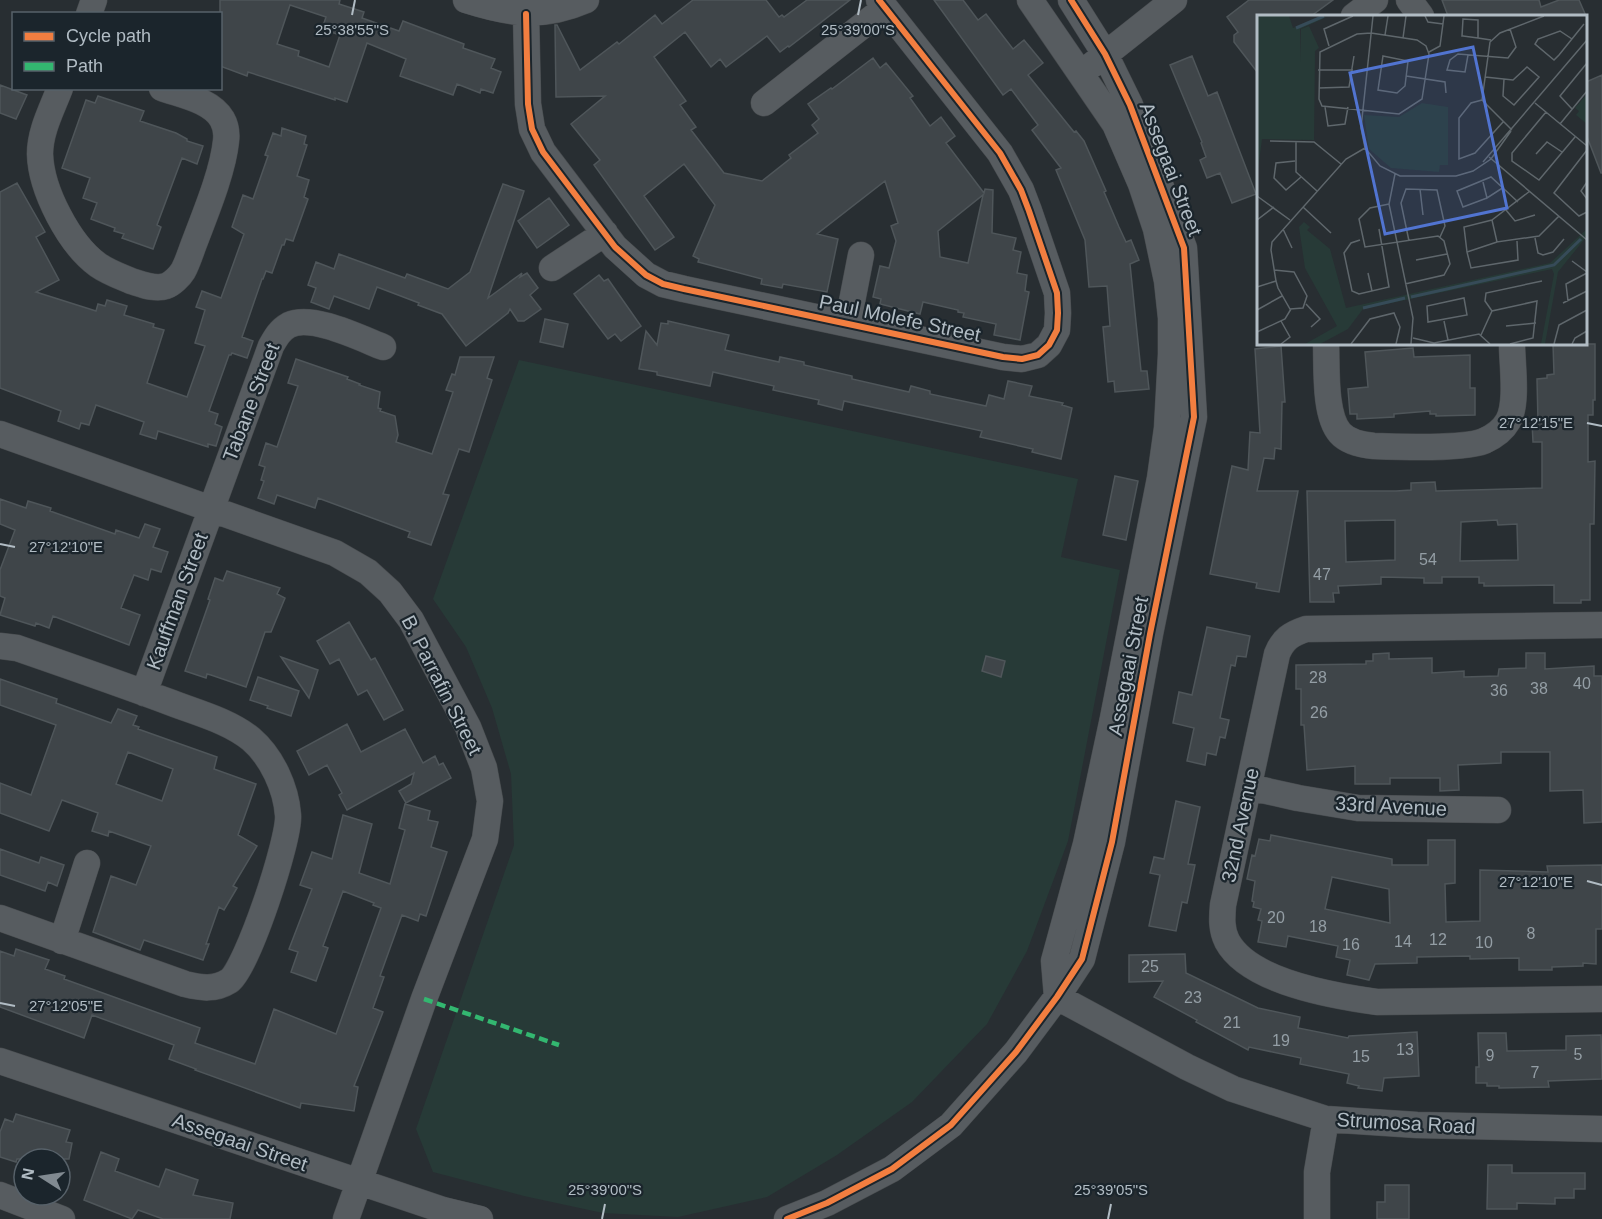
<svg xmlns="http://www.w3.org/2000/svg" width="1602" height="1219" viewBox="0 0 1602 1219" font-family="Arial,sans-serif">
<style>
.green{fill:#273a37}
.building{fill:#3f4549;stroke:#4f565a;stroke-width:1.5;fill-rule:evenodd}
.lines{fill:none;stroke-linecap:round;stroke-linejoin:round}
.minor-casing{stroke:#464a4d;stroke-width:27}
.minor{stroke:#575c60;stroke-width:26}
.quiet{stroke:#33b770;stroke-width:4.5;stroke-dasharray:9 4.5;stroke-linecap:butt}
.cycleway-casing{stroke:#1b252c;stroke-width:10}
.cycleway{stroke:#f27e40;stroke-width:6}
.ticks{fill:none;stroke:#b1bcc4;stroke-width:2}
.labels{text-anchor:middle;stroke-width:4.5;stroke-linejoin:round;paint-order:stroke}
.number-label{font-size:16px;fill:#949ea5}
.street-label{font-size:20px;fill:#b1bcc4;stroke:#1b252c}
.inset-river{fill:none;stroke:#364b58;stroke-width:3}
.inset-road{fill:none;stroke:#5f676c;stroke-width:1.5}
.view{fill:#5174d1;fill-opacity:0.15;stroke:#5174d1;stroke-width:3}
.inset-edge{fill:none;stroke:#b1bcc4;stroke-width:3}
.ticks-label{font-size:15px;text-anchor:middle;fill:#b1bcc4;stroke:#1b252c;stroke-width:4.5;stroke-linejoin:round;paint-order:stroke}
</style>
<rect width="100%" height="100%" fill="#282e32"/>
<!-- green -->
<path class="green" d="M519,360L1078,479L1061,557L1120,570L1068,841L1027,951L987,1024L912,1102L837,1155L767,1197L678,1217L603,1213L524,1196L433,1172L416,1129L514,845L511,774L492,708L466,647L433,599Z"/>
<!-- building -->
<path class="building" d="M220,0H340L339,4L364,12L362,18L399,31L403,21L464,44L463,48L495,59L491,68L501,72L493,93L481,89L480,93L457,84L453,95L400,76L406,59L367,43L347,102L335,98V100L248,72L247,76L220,66ZM290,5L326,17L322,29L340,35L329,67L298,56L299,51L277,44Z
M693,0H766L779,17L782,15L784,17L807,0H850L789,47L788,46L780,52L767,36L726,67L720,59L711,67L685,32L654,57L686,101L680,105L696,127L691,130L724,173L762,181L791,158L789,155L818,133L812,125L819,119L808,104L831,88L832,89L873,58L880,68L886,63L913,96L910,98L930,126L941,117L955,136L946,143L984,193L985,189L993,190L992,233L1016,238L1013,250L1021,252L1017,273L1027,275L1025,291L1029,292L1020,340L994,335L996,324L963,317L964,313L958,312V310L923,302L920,314L880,304L881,299L873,297L880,266L889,268L896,241L891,226L898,223L885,181L817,234L838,239L827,292L783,284L782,288L761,284L762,279L698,262L699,259L693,256L715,205L684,164L644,196L674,237L655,250L594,165L600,160L571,124L605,96L556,97L555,25H557L580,70L617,42L619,44L655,15L662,24ZM983,195L968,263L940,257L938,231Z
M934,0H963L978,20L986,14L1013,49L1024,40L1043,63L1028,75L1074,132L1076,131L1084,141L1106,191L1104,192L1119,227L1126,242L1131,240L1139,260L1130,264L1141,371H1147L1149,389L1115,392L1114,381L1108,382L1103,327L1110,326L1107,286L1089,287L1085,240L1056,170L1061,168L1032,130L1038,125L1011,89L1003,95Z
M1249,0H1333L1311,16H1258V73L1234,42V35L1238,32L1227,17Z
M1442,0H1539L1541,7L1559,0H1579L1586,16H1448Z
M1192,56L1208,96L1217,92L1256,194L1232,203L1220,173L1207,178L1200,160L1206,157L1201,143L1202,142L1170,65Z
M1602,75V173H1601L1586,134V82Z
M0,85L27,95L16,119L0,113Z
M98,96L144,111L140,121L176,133L187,139V141L203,146L197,164L182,158L157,225L161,227L153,249L122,238L124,234L114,231L115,228L91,219L97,203L83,198L90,178L62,168L86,100L95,103Z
M282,128L306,136L304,144L307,145L297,176L309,180L304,197L308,199L293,241L286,239L284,245H282L272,273L266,271L263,279H262L242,337L253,341L247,358L232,353L231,355H229L209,411L218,414L215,424L222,427L216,446L208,444V447L158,431L156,439L140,434L144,422L96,405L89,425L81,423L79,429L58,421L61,411L0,388V192L17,183L45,232L36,237L59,280L36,292L96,311L98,304L105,306L107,300L127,306L124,315L154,324L153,327L164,330L147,383L187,397L205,346L195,343L205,310L196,307L202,291L221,298L244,234L232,227L243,195L253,199L268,156L265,155L273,133L281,136Z
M503,184L524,191L488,298L522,273L520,277L527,273L538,288L530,295L541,309L524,321H518L510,309L508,313L466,346L442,314L418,305L419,303L377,287L369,309L334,296L329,309L311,302L316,288L308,285L316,262L334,269L339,254L405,278L407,274L448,289L470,272Z
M549,198L569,225L537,248L518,221Z
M599,275L604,281L608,279L641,326L621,341L615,334L608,339L574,294Z
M545,319L568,324L563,347L540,342Z
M668,321L729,335L725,350L779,362L780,357L804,362V365L852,376V379L909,392L911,386L930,391V394L986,406L989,395L1004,399L1008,381L1032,386L1029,396L1063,403L1062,405L1072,408L1061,459L1032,452L1033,449L980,437L982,431L844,401L842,410L818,404L819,400L773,390L774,386L713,372L710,386L657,375V372L639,369L646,331L657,345L661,323L668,324Z
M1553,344H1595V400H1593V415H1588V462L1595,461L1594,524H1590V600H1581V603H1554V585L1484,586V583H1479V577H1442V583H1424V578L1381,577V584L1338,586L1339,593H1333L1334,602H1310L1307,491H1396L1411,490V483L1435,482L1436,491L1542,488V442H1533L1532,422H1538L1537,379L1547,378V375L1554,374ZM1395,520V560L1346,562L1345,521ZM1497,520L1498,525L1517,524L1518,560L1460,561L1461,522Z
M1281,346L1285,402H1282L1281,449L1275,448L1274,459L1264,458L1257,491H1298L1279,592L1256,588L1257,583L1210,574L1232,466L1248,470L1250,432L1260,433L1255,349Z
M1413,348L1414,357L1470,355V388H1475V415L1436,416V414H1430V411L1394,414V417L1357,419V414H1350L1348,389L1368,387L1365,352Z
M460,357H494L487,378L492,380L469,452L459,449L443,494L449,495L431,545L408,537L410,532L318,498L315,508L277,495L274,504L258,498L264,481L261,480L265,467L259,465L266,443L277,447L298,386L288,383L296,359L348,377L347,379L360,384L359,385L380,392L378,408L381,409L380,411L395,416L398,435L396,442L432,454L453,392L446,390L452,374L455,375Z
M1115,476L1138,481L1126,540L1103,535Z
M0,499L26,508L28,501L51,508L50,511L115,534L116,530L139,538L145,524L160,529L153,547L168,552L161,572L151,569L148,580L134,575L121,608L140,615L129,645L53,616L49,628L36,623L35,626L0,615L5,598L0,596V570L15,530L0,524Z
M227,571L280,588L277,594L285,598L271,632H265L246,687L211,675L207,674L206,678L185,671L210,600L208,599L215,578L223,581Z
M349,622L371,660L375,658L403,710L384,720L367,690L358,695L339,659L330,664L317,641Z
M1207,627L1250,636L1246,657L1237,656L1235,666L1231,665L1220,718L1229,720L1225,738L1220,737L1216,755L1207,753L1205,765L1187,761L1194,728L1173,723L1179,692L1192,695Z
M1389,653V659L1432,658V673L1464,671V677L1498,676L1499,669L1526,668V653H1545V669L1594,666V676H1602V822L1584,823L1583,790L1550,791V752H1501V763L1458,765L1459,790L1440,791V778H1390V784H1355V766L1307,770L1304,725H1301V689H1296V665L1366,664V661H1373V654Z
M986,656L1005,661L1001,677L982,671Z
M281,657L318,670L309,698Z
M258,677L299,691L291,716L267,708L268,706L250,700Z
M0,679L57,699L56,703L111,723L118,709L137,716L133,725L139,727L138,729L217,757L214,769L256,784L238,835L257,846L233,886L237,888L224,910L219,907L206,944H209L203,960L144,940L140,950L93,932L111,876L136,885L151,846L109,831L108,836L92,831L98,813L62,800L49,831L0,813V783L31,795L56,725L0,705ZM128,752L173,769L162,801L116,784Z
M347,724L361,752L405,729L423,763L435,756L439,765L443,763L451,778L406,803L399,791L411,784L414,773L347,810L339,795L342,793L327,765L309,775L297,751Z
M1176,801L1200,807L1188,864L1195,865L1187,903L1182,902L1176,931L1149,926L1160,875L1150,873L1154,857L1164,859Z
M405,804L430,811L428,820L438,822L431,847L447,852L426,916L420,914L418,921L402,915L380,976L384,977L373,1008L383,1012L354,1086L358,1087L354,1111L301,1103L300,1108L195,1070L196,1069L169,1059L174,1045L92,1015L84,1038L0,1007V951L14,956L16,949L49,960L45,969L65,976L64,979L200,1028L195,1043L255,1064L274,1009L336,1034L381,908L373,905L374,903L343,891L323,946L328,948L316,981L291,972L298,952L289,949L312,889L300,885L312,852L332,859L343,815L372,824L359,873L390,884L405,830L399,828Z
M1271,835L1392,859V865H1428V840H1455V883L1445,884L1446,922L1480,921V870L1548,872L1547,866L1602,865V929H1596V964L1583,963V966L1552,967V970H1519V958L1470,959V956L1417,957V963L1375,964L1369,980L1347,975L1350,960L1336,957L1338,946L1288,936L1286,947L1258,942L1262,921L1258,920L1261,909L1253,907L1254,902L1252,901L1255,881L1247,879L1252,855L1255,856L1259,839L1270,841ZM1332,877L1389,889L1390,923L1325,909Z
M0,849L39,863L41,857L64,865L57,886L48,882L45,891L0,875Z
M1185,954L1186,973L1258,1008L1300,1017L1298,1028L1348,1038L1349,1036L1417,1032L1419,1076L1384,1078L1382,1091L1358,1088L1359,1086L1347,1083L1349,1074L1300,1064L1301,1058L1249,1047L1248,1050L1196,1022L1197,1020L1154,997L1163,981L1129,982V955Z
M1478,1033H1506L1507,1051L1566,1050V1036L1601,1035L1602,1079L1548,1081L1549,1087L1499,1088V1086H1487V1083H1476V1067H1479Z
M16,1114L70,1130L66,1142L72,1143L69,1159H17L16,1162L0,1157V1132L5,1119L13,1122Z
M101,1152L119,1159L115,1171L159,1187L166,1169L198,1180L193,1195L233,1203L230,1219H163L138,1210L132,1219L84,1200Z
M1488,1165H1512V1173H1585V1189H1574V1198H1555V1204L1517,1203V1209H1487Z
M1385,1185H1409V1219H1377V1202H1385Z"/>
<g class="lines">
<!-- minor casing -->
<g class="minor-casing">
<path id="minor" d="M466,0C510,14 542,19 586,0
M1030,0L1115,124L1141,184L1156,229L1167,281L1171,318V354L1167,428L1160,478L1113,718L1086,844L1054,961L1057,997
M1409,0L1421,16
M89,14L94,0
M526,14L528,104L532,129L543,152L615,247L646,275L663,284L684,289L1003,357L1022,359L1038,355L1049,345L1057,330L1058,313L1057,293L1029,211L1021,190L1000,153L879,0
M1354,16L1375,0
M1092,65L1174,0
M60,88C52,109 40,131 40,154C41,190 69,244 98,265C108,272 119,276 131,281C141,284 155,290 166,286C172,284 180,276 183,271C188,262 191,251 195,241C206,212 223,171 226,141C227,133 226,126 222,119C211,100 181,95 162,88
M764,103L885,8
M552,268L605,233
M848,322L861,255
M1326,344C1327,367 1324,415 1340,433C1348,442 1363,445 1374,446C1397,447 1464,449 1484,441C1493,437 1503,430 1508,421C1518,403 1512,364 1512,344
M0,434L335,553L368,572L390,592L411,620L468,727L484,768L490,801L485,839L424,999L346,1219
M1602,625L1306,629C1291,634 1283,639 1277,654L1223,905C1222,917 1221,929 1227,941C1249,982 1334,996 1377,1002L1602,999
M0,646L17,648C69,666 121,684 172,703C198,713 229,721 251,739C272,757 286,788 288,815C290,839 247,969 229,981C215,990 201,988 185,984L0,918
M144,693L271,346C276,337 280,330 289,325C312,314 360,338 383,347
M1249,787L1298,798L1358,808L1498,810
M62,941L87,863
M1057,997L1187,1067L1233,1089L1326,1119L1417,1125L1602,1129
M0,1061L443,1210L480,1219
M0,1195L62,1219
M787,1219L827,1203L892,1169L951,1125L1016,1052L1057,997L1082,959L1112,842L1150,634L1194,417L1184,248L1130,105L1105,54L1071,0
M1317,1219V1172L1326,1119"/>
</g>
<!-- minor -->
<use href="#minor" class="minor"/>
<!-- quiet -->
<path class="quiet" d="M424,999L559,1045"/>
<!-- cycleway casing -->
<g class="cycleway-casing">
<path id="cycleway" d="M526,14L528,104L532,129L543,152L615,247L646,275L663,284L684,289L1003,357L1022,359L1038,355L1049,345L1057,330L1058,313L1057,293L1029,211L1021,190L1000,153L879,0
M787,1219L827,1203L892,1169L951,1125L1016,1052L1057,997L1082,959L1112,842L1150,634L1194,417L1184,248L1130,105L1105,54L1071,0"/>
</g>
<!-- cycleway -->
<use href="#cycleway" class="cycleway"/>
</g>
<!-- ticks -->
<path class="ticks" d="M352,15L355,0M858,15L861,0M1587,423L1602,426M0,544L15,547M1587,881L1602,885M0,1003L15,1006M602,1219L605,1204M1108,1219L1111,1204"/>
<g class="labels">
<!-- number labels -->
<g class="number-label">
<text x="1428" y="565">54</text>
<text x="1322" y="580">47</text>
<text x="1318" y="683">28</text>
<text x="1582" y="689">40</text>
<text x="1539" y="694">38</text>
<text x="1499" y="696">36</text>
<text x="1319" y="718">26</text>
<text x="1276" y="923">20</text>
<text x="1318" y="932">18</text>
<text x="1531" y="939">8</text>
<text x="1438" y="945">12</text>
<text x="1403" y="947">14</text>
<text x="1484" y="948">10</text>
<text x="1351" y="950">16</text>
<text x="1150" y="972">25</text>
<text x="1193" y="1003">23</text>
<text x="1232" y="1028">21</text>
<text x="1281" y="1046">19</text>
<text x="1405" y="1055">13</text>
<text x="1578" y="1060">5</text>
<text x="1490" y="1061">9</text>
<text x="1361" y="1062">15</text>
<text x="1535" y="1078">7</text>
</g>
<!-- street labels -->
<g class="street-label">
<text transform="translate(1171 169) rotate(69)" y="7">Assegaai Street</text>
<text transform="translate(900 318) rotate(12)" y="7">Paul Molefe Street</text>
<text transform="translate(251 402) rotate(-69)" y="7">Tabane Street</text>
<text transform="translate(177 601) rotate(-70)" y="7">Kauffman Street</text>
<text transform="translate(1128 666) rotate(-79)" y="7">Assegaai Street</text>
<text transform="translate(442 685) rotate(63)" y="7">B. Parrafin Street</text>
<text transform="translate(1391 806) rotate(3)" y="7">33rd Avenue</text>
<text transform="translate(1240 825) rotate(-78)" y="7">32nd Avenue</text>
<text transform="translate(1406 1123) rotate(3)" y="7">Strumosa Road</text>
<text transform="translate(240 1142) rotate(19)" y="7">Assegaai Street</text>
</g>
</g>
<!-- overview -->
<g transform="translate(1257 15)">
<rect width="330" height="330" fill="#282e32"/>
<path d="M0,1H32L36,13L72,1L43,14V47L44,14L52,11L62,33L58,36L57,125L5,124L0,162ZM330,79V109L319,100L322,96L318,93ZM165,88L191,92V150H183L182,157L134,153L112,134L107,100L142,102ZM47,207L53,212L50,215L73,234L89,293L293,248L330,214V221L301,257L288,329H284L297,259L295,254L106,294L91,314L63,329H48L80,311L48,253L42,212Z" fill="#273a37"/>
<path class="inset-river" d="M39,13L67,1M154,282L297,250L324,224M106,293L148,283"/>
<path class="inset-road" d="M116,1L104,113L108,133L123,151L143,161H199L216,156L234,144L254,116M168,1L171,7L186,9M114,18L160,25L169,31L172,39L165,84L142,99L65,91L62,84L63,37L100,19ZM128,20L131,1M146,23L149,1M221,23V5L206,4L205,21H206L221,23L234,25M315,24L303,16L281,24L278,29L297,45L302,40L327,9M72,31L67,14L96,1M172,37L183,31L187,1M211,40L208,57L190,55L193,45L201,39L251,43L259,32L253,14M126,41L151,46L148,71L140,78L121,75ZM61,55H96M149,61L188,67L189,78M228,62L256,65L270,52L282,62L257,90L246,81L247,64M62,73L92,72L97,41M225,85L214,88L202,103V144L218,138L246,107M278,88L330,131M68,92L71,111L88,109L91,92M315,94L303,81L330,48M289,97L255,138V146L282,165L318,122M303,109L330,76M255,115L225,85L233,27L243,18L287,1M13,126L57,127L84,149M39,126V157L60,176M330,135L297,178L322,201L330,197M279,139L290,127L305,137M232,142L330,225M38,146L19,148L17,163L29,175L44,162M226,147L330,25M138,159L132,189L156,303L154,329M226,167L230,183L247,172M330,167L324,176L330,184M163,174L166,200M273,176L235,205L240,227L282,221L302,201M0,181L33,205M230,183L206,192L200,176L234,162L261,187M132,189L113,193L102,204L108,232L181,221L187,226L193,249L187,260L148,269M46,192L74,218M249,195L258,206L278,200M0,205L17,192M26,214L35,233M278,223L281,238L286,240L296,237L307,224M103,225L94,228L87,238L95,276L102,279L132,272L122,214M152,226L144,188L149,174L180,175L188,211L183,222M240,227L210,237L214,253L261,245L260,226M210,237L207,212L235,205M159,245L190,239M315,246L330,257M17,255L37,257L50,281L46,293L33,294L21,273L19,266L14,235L15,227L89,144L108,133M111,258L115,276M0,272L19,266M207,283L210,300L171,307L170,291ZM311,286L309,269L330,258M306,288L330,276M49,289L63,304L54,312M0,295L25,281M235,296L228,286L229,278L285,266M187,306L191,325M249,311L279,308M0,317L28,304L34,294M224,320L235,296L280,286L276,323L253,329M156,323L177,328L222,319L233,329M24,329L33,322L24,306M94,329L113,304L137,298L143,312L139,329M297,329L302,310L330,295M315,329L318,323L330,316"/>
<path class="view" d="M216,32L250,193L128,219L93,58Z"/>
<rect width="330" height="330" class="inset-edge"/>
</g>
<g class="ticks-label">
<text x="352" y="35">25°38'55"S</text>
<text x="858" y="35">25°39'00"S</text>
<text x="1536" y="428">27°12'15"E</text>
<text x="66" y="552">27°12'10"E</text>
<text x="1536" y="887">27°12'10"E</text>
<text x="66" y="1011">27°12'05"E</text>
<text x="605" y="1195">25°39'00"S</text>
<text x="1111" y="1195">25°39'05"S</text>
</g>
<!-- legend -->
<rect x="12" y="12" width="210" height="78" fill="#1b252c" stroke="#576169" stroke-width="1.5"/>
<rect x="24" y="32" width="30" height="9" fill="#f27e40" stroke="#576169" stroke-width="1.5"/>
<text x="66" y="42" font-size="18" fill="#b1bcc4">Cycle path</text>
<rect x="24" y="62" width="30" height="9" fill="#33b770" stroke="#576169" stroke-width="1.5"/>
<text x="66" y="72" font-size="18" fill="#b1bcc4">Path</text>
<!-- north arrow -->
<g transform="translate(42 1177) rotate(282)"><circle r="28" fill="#1b252c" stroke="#576169" stroke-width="1.5"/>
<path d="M0-4.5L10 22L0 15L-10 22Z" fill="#818a91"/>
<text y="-9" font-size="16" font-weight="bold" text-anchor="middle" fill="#b1bcc4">N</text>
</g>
</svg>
